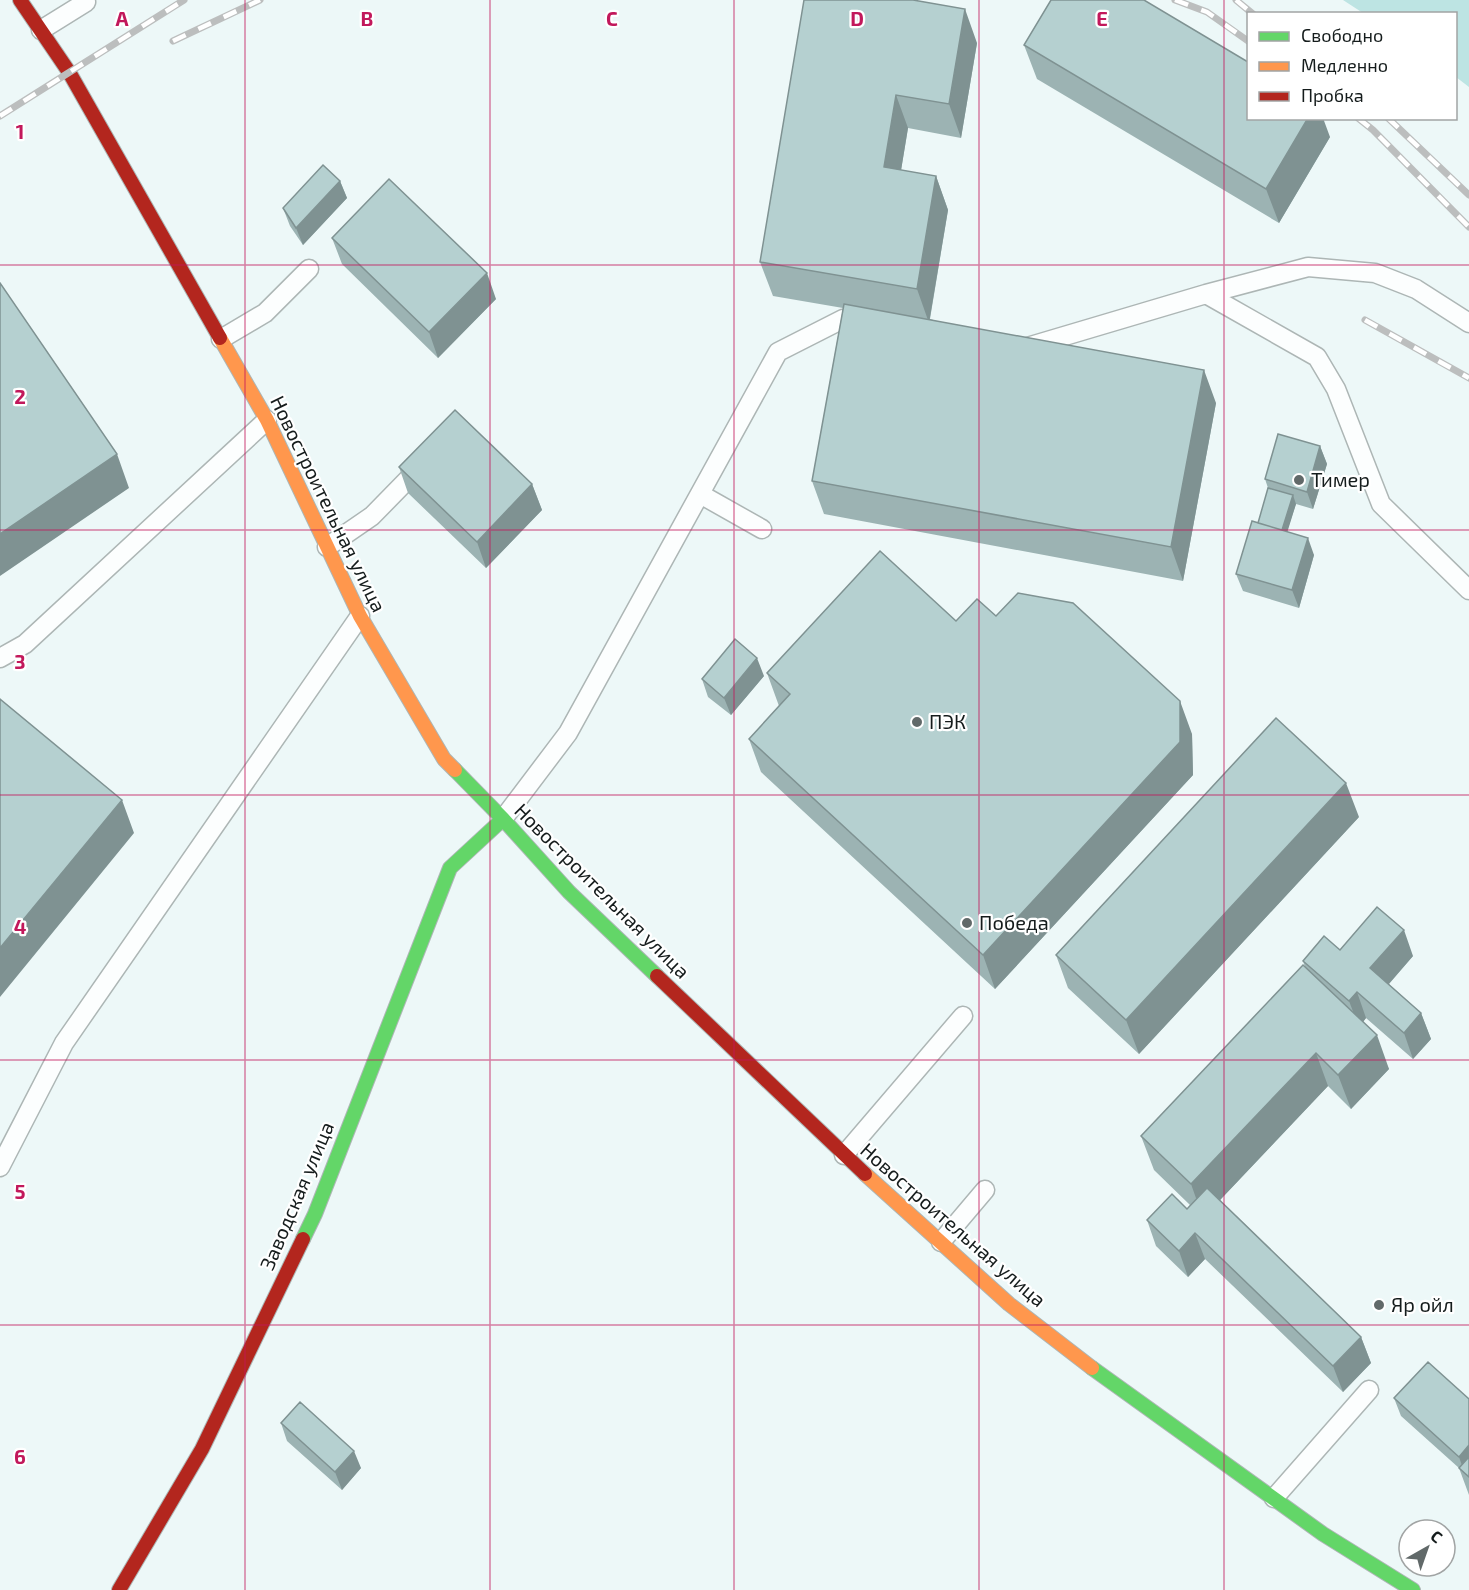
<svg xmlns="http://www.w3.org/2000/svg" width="1469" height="1590" viewBox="0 0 1469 1590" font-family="'Exo 2',sans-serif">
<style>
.green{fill:#bde4e3}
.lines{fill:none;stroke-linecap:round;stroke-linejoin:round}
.lane-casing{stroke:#adb6b5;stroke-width:21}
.fast-casing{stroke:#adb6b5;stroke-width:16}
.slow-casing{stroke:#adb6b5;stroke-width:16}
.jam-casing{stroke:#adb6b5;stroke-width:16}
.lane{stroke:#fcfefe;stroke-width:18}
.fast{stroke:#63d668;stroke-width:14}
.slow{stroke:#ff974d;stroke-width:14}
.jam{stroke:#b3261e;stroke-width:14}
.rail-casing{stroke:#bcbebe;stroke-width:7}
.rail{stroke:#fff;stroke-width:4.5;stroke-dasharray:14;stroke-linecap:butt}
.wall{fill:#9cb3b3}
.shaded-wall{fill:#7f9292}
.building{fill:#b5d0d0;stroke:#7f9292;stroke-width:1.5}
.grid{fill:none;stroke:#c2185b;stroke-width:1.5;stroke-opacity:0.55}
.poi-dot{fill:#616969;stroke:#fff;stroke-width:2}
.labels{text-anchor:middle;stroke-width:4.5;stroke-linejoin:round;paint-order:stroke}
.poi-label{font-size:20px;fill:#151c1c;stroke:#fff;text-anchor:start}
.street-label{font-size:20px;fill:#151c1c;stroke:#fff}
.grid-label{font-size:20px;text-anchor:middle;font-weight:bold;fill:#c2185b;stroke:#fff;stroke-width:4.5;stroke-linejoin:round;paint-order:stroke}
</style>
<rect width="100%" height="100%" fill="#edf8f8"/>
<!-- green -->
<path class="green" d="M1343,0H1469V87L1456,77V14L1363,13Z"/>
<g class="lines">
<!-- lane casing -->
<g class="lane-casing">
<path id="lane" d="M41,30L86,2
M1206,294L1317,357L1336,389L1381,504L1469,590
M221,339L265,313L309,269
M1024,348L1206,294L1308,267L1375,273L1416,289L1469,323
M700,494L762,529
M327,547L372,516L417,470
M0,658L25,644L267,420
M503,819L568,733L778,352L843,319L864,323
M844,1155L963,1016
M0,1167L64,1043L360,616
M941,1242L985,1190
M1274,1498L1369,1390"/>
</g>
<!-- fast casing -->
<g class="fast-casing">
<path id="fast" d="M455,770L503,819L569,892L657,976
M303,1239L315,1214L450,868L503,819
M1092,1368L1323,1534L1413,1590"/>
</g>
<!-- slow casing -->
<g class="slow-casing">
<path id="slow" d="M220,338L267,420L360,616L444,759L455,770
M865,1174L1009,1304L1092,1368"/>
</g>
<!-- jam casing -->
<g class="jam-casing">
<path id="jam" d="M20,0L69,72L220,338
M657,976L865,1174
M119,1590L202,1449L303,1239"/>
</g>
<!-- lane -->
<use href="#lane" class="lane"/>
<!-- fast -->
<use href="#fast" class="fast"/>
<!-- slow -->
<use href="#slow" class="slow"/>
<!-- jam -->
<use href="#jam" class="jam"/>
<!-- rail casing -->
<g class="rail-casing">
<path id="rail" d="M1175,0L1207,12L1248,41
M1236,0L1253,14
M173,41L260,0
M0,116L184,0
M1358,118L1373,130L1469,227
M1388,118L1469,195
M1365,320L1469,378"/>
</g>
<!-- rail -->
<use href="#rail" class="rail"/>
</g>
<!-- wall -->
<path class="wall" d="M804,0L977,43L961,138L908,128L901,170L936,176L948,210L930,319L1216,403L1183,581L824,514L812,481L843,308L773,296L760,262Z
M1024,45L1330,137L1279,223L1037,79Z
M340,181L347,198L303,245L290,226L283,208Z
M332,238L496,299L438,358L342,264Z
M1320,446L1327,464L1313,509L1296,504L1287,531L1314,555L1299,608L1243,591L1236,574L1258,523L1268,488L1265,479Z
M399,467L532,484L542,510L486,568L408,493Z
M996,616L1192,734L1193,775L995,989L761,772L749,739L779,706L767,673L956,621Z
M764,676L731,715L708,697L702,679Z
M1359,817L1139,1054L1068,988L1056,955Z
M1340,950L1413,956L1389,984L1421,1013L1431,1039L1413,1059L1366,1018L1363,1022L1389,1069L1351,1109L1328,1086L1220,1200L1361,1337L1371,1363L1343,1392L1205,1259L1188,1277L1156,1246L1147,1220L1187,1209L1190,1205L1154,1170L1141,1136L1305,967L1303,961Z
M1394,1398L1469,1399V1495L1459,1468L1401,1416Z
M281,1423L361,1468L342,1490L287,1441Z"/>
<!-- shaded-wall -->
<path class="shaded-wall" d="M965,9L977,43L961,138L949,104Z
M896,95L908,128L896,201L884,167Z
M1308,118H1323L1330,137L1279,223L1266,189Z
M936,176L948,210L929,323L917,289Z
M340,181L347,198L303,245L296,228Z
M487,273L496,299L438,358L429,332Z
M1204,370L1216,403L1183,581L1171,547Z
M1320,446L1327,464L1313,509L1307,492Z
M117,454L129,488L0,576V534Z
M532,484L542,510L486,568L477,542Z
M1293,495L1296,504L1283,546L1280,537Z
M1308,538L1314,555L1299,608L1292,590Z
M757,658L764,676L731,715L724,698Z
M1180,701L1192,734L1193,775L995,989L983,955Z
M1346,783L1359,817L1139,1054L1126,1020Z
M122,800L134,833L0,997V948Z
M1404,930L1413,956L1380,994L1370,968Z
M1357,992L1366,1018L1359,1027L1349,1001Z
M1421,1013L1431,1039L1413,1059L1404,1033Z
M1377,1035L1389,1069L1351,1109L1338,1075Z
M1316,1053L1328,1086L1203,1218L1191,1184Z
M1195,1233L1205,1259L1188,1277L1179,1251Z
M1361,1337L1371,1363L1343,1392L1333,1366Z
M1469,1445V1470L1465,1474L1459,1457Z
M354,1451L361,1468L342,1490L335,1472Z"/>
<!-- building -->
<path class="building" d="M804,0H913L965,9L949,104L896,95L884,167L936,176L917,289L760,262Z
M1051,0H1144L1248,62V118H1308L1266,189L1024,45Z
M323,165L340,181L296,228L283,208Z
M389,179L487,273L429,332L332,238Z
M0,283L117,454L0,534Z
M844,304L1204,370L1171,547L812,481Z
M455,410L532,484L477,542L399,467Z
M1278,434L1320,446L1307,492L1265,479Z
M1268,488L1293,495L1282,530L1258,523Z
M1252,521L1308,538L1292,590L1236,574Z
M880,551L956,621L977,599L996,616L1018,593L1073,603L1180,701V742L983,955L749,739L790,694L767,673Z
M735,639L757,658L724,698L702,679Z
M0,699L122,800L0,948Z
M1276,718L1346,783L1126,1020L1056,955Z
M1377,907L1404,930L1370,968L1421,1013L1404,1033L1357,992L1349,1001L1303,961L1324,936L1340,950Z
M1303,965L1377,1035L1338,1075L1316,1053L1191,1184L1141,1136Z
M1207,1188L1361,1337L1333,1366L1195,1233L1179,1251L1147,1220L1172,1194L1187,1209Z
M1428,1362L1469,1399V1445L1459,1457L1394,1398Z
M300,1402L354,1451L335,1472L281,1423Z
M1469,1457V1477L1459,1468Z"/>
<!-- grid -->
<path class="grid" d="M245,0V1590M490,0V1590M734,0V1590M979,0V1590M1224,0V1590M0,265H1469M0,530H1469M0,795H1469M0,1060H1469M0,1325H1469"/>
<!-- markers -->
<g class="poi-dot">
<circle cx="1299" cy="480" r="6"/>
<circle cx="917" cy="722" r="6"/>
<circle cx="967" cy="923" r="6"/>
<circle cx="1379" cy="1305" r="6"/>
</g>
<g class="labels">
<!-- poi labels -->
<g class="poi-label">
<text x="1311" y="487">Тимер</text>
<text x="929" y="729">ПЭК</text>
<text x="979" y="930">Победа</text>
<text x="1391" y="1312">Яр ойл</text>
</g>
<!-- street labels -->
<g class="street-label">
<text transform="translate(328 504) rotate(64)" y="7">Новостроительная улица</text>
<text transform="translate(602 891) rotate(45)" y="7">Новостроительная улица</text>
<text transform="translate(297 1196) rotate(-67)" y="7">Заводская улица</text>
<text transform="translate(953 1225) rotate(41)" y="7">Новостроительная улица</text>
</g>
</g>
<g class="grid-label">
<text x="122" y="26">A</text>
<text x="367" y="26">B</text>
<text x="612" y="26">C</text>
<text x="857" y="26">D</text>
<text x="1102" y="26">E</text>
<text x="20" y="139">1</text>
<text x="20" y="404">2</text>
<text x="20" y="669">3</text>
<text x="20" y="934">4</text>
<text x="20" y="1199">5</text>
<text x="20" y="1464">6</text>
</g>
<!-- legend -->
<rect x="1247" y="12" width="210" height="108" fill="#ffffff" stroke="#a1a4a4" stroke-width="1.5"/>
<rect x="1259" y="32" width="30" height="9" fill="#63d668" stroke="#a1a4a4" stroke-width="1.5"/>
<text x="1301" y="42" font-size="18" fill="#151c1c">Свободно</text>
<rect x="1259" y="62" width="30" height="9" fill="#ff974d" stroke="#a1a4a4" stroke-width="1.5"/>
<text x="1301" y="72" font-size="18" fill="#151c1c">Медленно</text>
<rect x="1259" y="92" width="30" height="9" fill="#b3261e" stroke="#a1a4a4" stroke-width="1.5"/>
<text x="1301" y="102" font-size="18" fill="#151c1c">Пробка</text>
<!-- north arrow -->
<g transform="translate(1427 1548) rotate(40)"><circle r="28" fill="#ffffff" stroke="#a1a4a4" stroke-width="1.5"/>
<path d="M0-4.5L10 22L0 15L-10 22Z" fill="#616969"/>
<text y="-9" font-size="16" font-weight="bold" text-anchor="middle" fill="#151c1c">С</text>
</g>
</svg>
